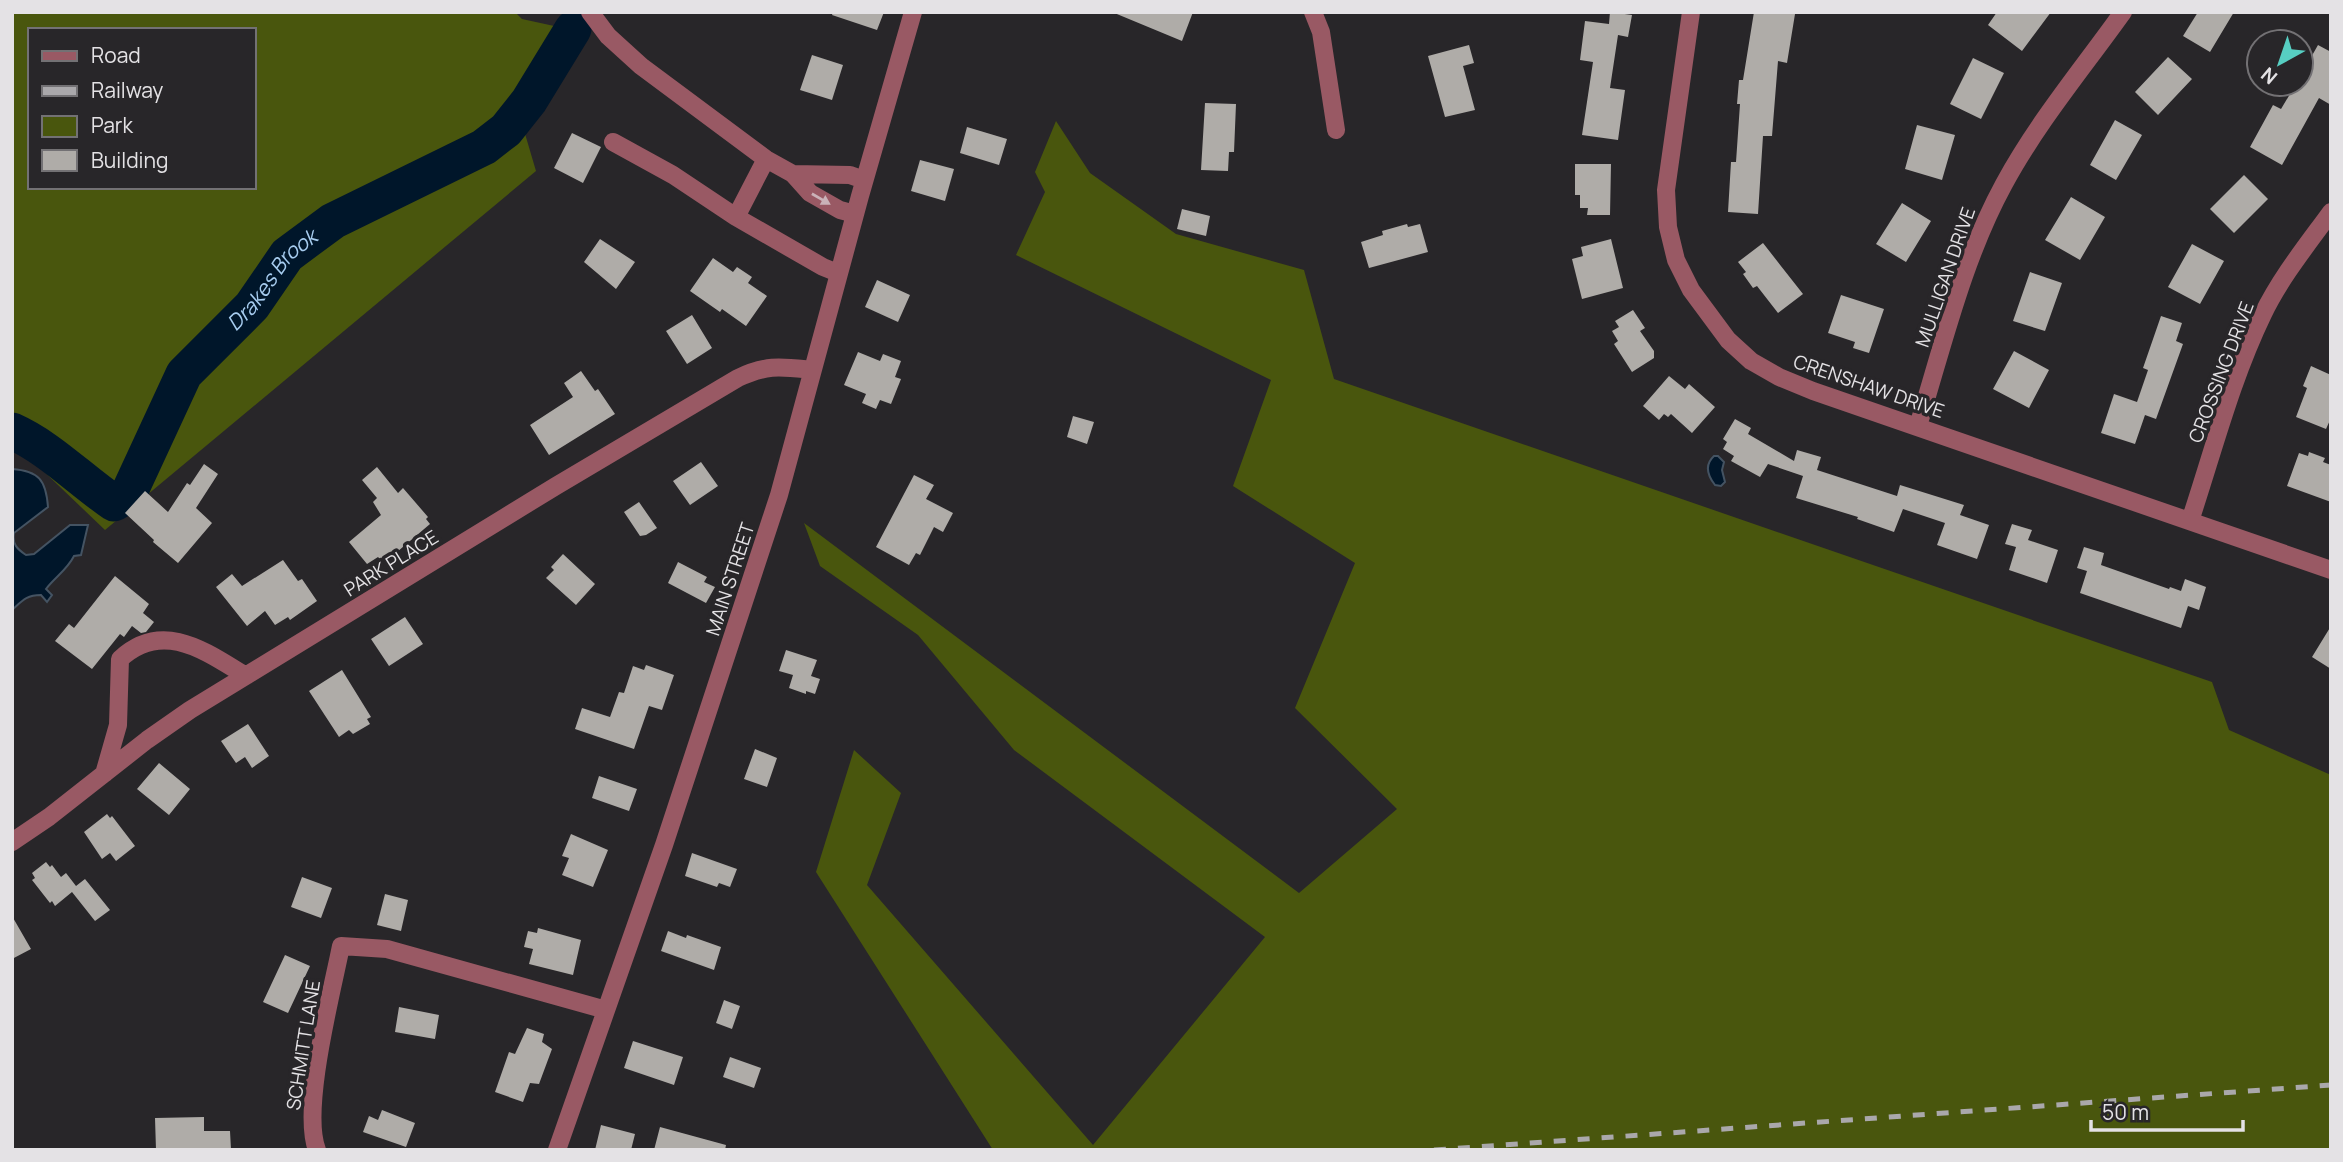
<svg xmlns="http://www.w3.org/2000/svg" width="2343" height="1162" viewBox="0 0 2343 1162" font-family="Manrope,sans-serif">
<style>
.green{fill:#49560d;fill-rule:evenodd}
.water{fill:#00162a;stroke:#445362;stroke-width:2}
.lines{fill:none;stroke-linecap:round;stroke-linejoin:round}
.river{stroke:#00162a;stroke-width:37}
.building{fill:#afaca8}
.minor{stroke:#995964;stroke-width:18}
.rail{stroke:#aaa8ab;stroke-width:5;stroke-dasharray:12 12;stroke-linecap:butt}
.oneway{fill:#cab2b8}
.labels{text-anchor:middle;stroke-width:7;stroke-linejoin:round;paint-order:stroke}
.street-label{font-size:19px;fill:#e4e2e5;stroke:#282629}
.water-label{font-size:21px;font-style:italic;fill:#a6ccef;stroke:#282629}
</style>
<rect width="100%" height="100%" fill="#282629"/>
<!-- green -->
<path class="green" d="M12,12H515L522,19L568,29L518,110L536,171L105,530L12,441ZM30,30H254V187H30Z
M1056,121L1090,173L1176,234L1304,270L1334,379L2212,682L2229,730L2331,775V1150H993L816,872L854,750L901,793L867,885L1093,1145L1265,937L1014,750L918,635L820,566L804,523L1299,893L1397,809L1295,708L1355,563L1233,486L1271,380L1016,255L1045,192L1035,172Z"/>
<!-- water -->
<path class="water" d="M1714,456H1718L1724,462L1722,470L1725,482L1721,486L1715,485C1708,476 1704,465 1714,456Z
M12,469C39,471 46,480 48,507L14,533C12,544 17,549 26,555L34,554L70,525H88L81,555L74,556C67,570 55,577 46,589L52,595L47,602L41,595C26,595 22,601 12,610Z"/>
<g class="lines">
<!-- river -->
<path class="river" id="s1" d="M12,431C50,448 79,479 114,503L128,495L184,374L252,306L287,255L333,221L484,147L506,130L529,101L573,29"/>
</g>
<!-- building -->
<path class="building" d="M833,12H884L877,30L832,15Z
M1112,12H1193L1182,41Z
M1610,12L1632,15L1628,37L1618,35L1610,88L1625,90L1618,140L1582,135L1593,62L1580,60L1585,21L1609,24Z
M1754,12L1795,14L1787,63L1778,61L1772,136H1763L1758,214L1728,212L1731,162H1736L1740,104H1737L1739,80H1743Z
M1997,12H2051L2022,51L1988,25Z
M2198,12H2234L2210,52L2183,36Z
M1469,45L1474,63L1463,66L1475,110L1445,117L1428,56Z
M2318,45L2331,52V105L2319,98L2282,165L2250,147L2273,105L2281,109L2296,84H2301V75Z
M812,55L843,65L832,100L800,90Z
M2168,57L2192,79L2158,115L2135,92Z
M1973,58L2004,73L1981,119L1950,104Z
M1205,103L1236,104L1234,152H1229L1228,171L1201,170Z
M2115,120L2142,135L2116,180L2090,165Z
M1917,125L1955,135L1942,180L1905,169Z
M967,127L1007,139L999,165L960,153Z
M572,133L601,147L583,183L554,168Z
M920,160L954,169L945,201L911,191Z
M1575,164H1611L1610,215H1587L1588,208H1580V195H1575Z
M2244,175L2268,199L2234,233L2210,209Z
M2071,197L2105,217L2080,260L2045,240Z
M1902,203L1931,221L1906,262L1876,244Z
M1182,209L1210,216L1206,236L1177,229Z
M1407,224L1408,227L1420,224L1428,252L1369,268L1361,242L1383,235L1382,231Z
M600,239L635,262L616,289L584,262Z
M1611,239L1623,288L1582,299L1572,259L1583,256L1581,247Z
M1763,243L1803,294L1778,313L1757,286L1753,288L1743,274L1746,272L1738,262Z
M2192,244L2224,261L2200,304L2168,287Z
M713,258L733,272L737,267L752,277L748,283L767,296L746,326L722,309L720,312L690,291Z
M2030,272L2062,283L2045,331L2013,321Z
M877,280L910,295L898,322L865,307Z
M1841,295L1884,309L1869,353L1853,348L1855,342L1828,333Z
M1633,310L1645,328L1640,331L1654,351V358L1632,372L1614,344L1618,341L1612,331L1619,327L1615,321Z
M692,315L712,348L687,364L666,331Z
M2161,316L2182,323L2176,341L2183,344L2156,419L2145,415L2135,444L2101,433L2114,394L2137,402L2148,370L2143,368Z
M2014,351L2049,370L2029,408L1993,389Z
M858,352L880,361L883,354L901,361L895,377L901,379L891,404L880,400L876,409L862,403L866,394L844,385Z
M2311,366L2331,375V418L2326,429L2296,417L2307,388L2303,386Z
M581,371L595,391L598,389L615,414L549,455L530,425L573,397L564,383Z
M1669,376L1685,389L1689,384L1715,407L1692,433L1671,414L1668,417L1664,414L1659,420L1643,406Z
M1073,416L1094,422L1087,444L1067,437Z
M1735,419L1751,428L1748,434L1794,461L1797,450L1821,457L1817,470L1897,496L1900,485L1964,505L1960,515L1989,525L1977,559L1937,545L1945,523L1903,509L1894,532L1857,519L1858,517L1796,498L1803,476L1768,464L1760,477L1731,461L1734,456L1723,449L1727,442L1723,439Z
M2309,452L2325,458L2323,462L2331,465V502L2287,486L2299,453L2308,456Z
M701,462L718,486L690,505L673,481Z
M204,464L218,474L196,508L212,523L178,563L153,542L154,540L125,513L145,491L168,512L187,483L190,485Z
M377,467L398,493L403,488L428,517L426,519L430,524L384,563L378,557L367,564L349,542L381,515L373,502L377,498L362,480Z
M914,475L934,485L926,499L953,513L943,532L934,527L920,555L916,553L909,565L876,547Z
M639,502L657,528L646,535L640,536L624,512Z
M2012,524L2032,530L2028,540L2058,550L2047,583L2009,570L2016,547L2005,544Z
M2084,547L2104,553L2101,565L2169,589L2170,587L2181,591L2185,579L2206,587L2199,610L2188,606L2181,628L2080,593L2087,571L2077,568Z
M563,554L595,584L576,605L546,578L554,570L551,567Z
M283,560L298,581L302,579L317,601L290,620L288,617L275,625L265,611L247,626L216,587L232,574L242,586Z
M678,562L707,577L704,582L715,587L706,603L668,583Z
M115,576L149,604L143,613L154,622L146,632L141,633L132,626L124,637L120,634L92,669L55,641L69,624L74,628Z
M405,617L423,644L389,666L371,639Z
M2331,626V669L2312,657Z
M786,650L817,660L811,676L820,679L815,694L806,691V694L789,688L793,675L779,671Z
M646,665L674,675L662,710L649,706L634,749L575,729L582,708L610,717L619,692L624,693L633,666L644,670Z
M342,670L371,717L367,719L370,724L353,734L349,730L339,737L309,691Z
M248,724L269,756L252,768L245,757L236,763L221,741Z
M755,749L777,758L767,787L744,779Z
M159,763L190,789L169,815L137,789Z
M599,776L637,789L629,811L592,798Z
M107,814L110,818L112,816L135,846L116,861L110,853L102,859L84,832Z
M571,834L608,850L593,887L562,875L569,858L562,856Z
M692,853L737,869L730,887L719,883L717,887L685,876Z
M46,862L50,867L52,865L61,877L66,873L76,886L85,879L110,910L95,921L72,892L55,906L52,901L50,903L32,880L35,878L32,873Z
M302,877L332,888L321,918L291,907Z
M385,894L408,900L401,931L377,925Z
M12,916L31,949L12,959Z
M538,928L581,940L573,975L529,964L533,949L524,947L528,931L537,933Z
M668,931L686,938L687,935L721,947L714,970L661,951Z
M285,955L310,966L288,1013L263,1002Z
M724,1000L740,1006L732,1029L716,1023Z
M399,1007L439,1015L435,1039L395,1032Z
M527,1028L544,1034L542,1042L552,1049L539,1084L530,1083L523,1102L495,1092L509,1052L515,1054Z
M633,1041L683,1057L674,1085L624,1068Z
M730,1057L761,1068L754,1088L723,1077Z
M382,1110L415,1123L406,1147L363,1132L369,1116L378,1120Z
M204,1117V1131H230L231,1150H156L155,1118Z
M601,1125L635,1134L631,1150H595Z
M660,1127L726,1145L725,1150H654Z"/>
<g class="lines">
<!-- minor -->
<path class="minor" d="M590,12L608,36L641,66L766,159L793,174L810,193L840,210L855,214
M1313,12L1321,32L1336,130
M1691,12L1666,190L1668,227L1676,260L1691,290L1728,340L1751,361L1779,377L1813,391L2331,570
M613,142L673,175L736,217L823,267L838,273
M793,174L850,175L864,180
M736,217L766,159
M1918,426C1943,345 1963,259 2004,184C2037,123 2083,68 2123,12
M2190,521C2213,452 2231,380 2263,314C2281,277 2307,245 2331,212
M104,774L118,725L120,659C163,619 206,652 246,676
M12,842L49,817L147,740L190,710L556,486L738,378C767,364 782,367 813,370
M317,1150C301,1109 332,992 341,946L387,949L606,1010
M557,1150L664,845L779,495L860,196L913,12"/>
<!-- rail -->
<path class="rail" d="M1434,1150L2331,1085"/>
</g>
<!-- one-way arrows -->
<defs><path id="oneway-solid" d="M-6-.8H1V-3.2L6.5 0L1 3.2V.8H-6Z" transform="scale(1.75)"/></defs>
<use class="oneway" href="#oneway-solid" transform="translate(821 199) rotate(30)"/>
<g class="labels">
<!-- street labels -->
<g class="street-label">
<text transform="translate(1945 277) rotate(-71)" y="7">MULLIGAN DRIVE</text>
<text transform="translate(2221 372) rotate(-69)" y="7">CROSSING DRIVE</text>
<text transform="translate(1869 386) rotate(19)" y="7">CRENSHAW DRIVE</text>
<text transform="translate(391 563) rotate(-32)" y="7">PARK PLACE</text>
<text transform="translate(730 579) rotate(-72)" y="7">MAIN STREET</text>
<text transform="translate(303 1045) rotate(-81)" y="7">SCHMITT LANE</text>
</g>
<!-- water labels -->
<g class="water-label">
<text dy="7" stroke="none"><textPath href="#s1" startOffset="404">Drakes Brook</textPath></text>
</g>
</g>
<!-- border -->
<rect width="2343" height="1162" fill="none" stroke="#e4e2e5" stroke-width="28"/>
<!-- legend -->
<rect x="28" y="28" width="228" height="161" fill="#282629" stroke="#737174" stroke-width="2"/>
<rect x="42" y="51" width="35" height="10" fill="#995964" stroke="#737174" stroke-width="2"/>
<text x="91" y="63" font-size="21" fill="#e4e2e5">Road</text>
<rect x="42" y="86" width="35" height="10" fill="#aaa8ab" stroke="#737174" stroke-width="2"/>
<text x="91" y="98" font-size="21" fill="#e4e2e5">Railway</text>
<rect x="42" y="116" width="35" height="21" fill="#49560d" stroke="#737174" stroke-width="2"/>
<text x="91" y="133" font-size="21" fill="#e4e2e5">Park</text>
<rect x="42" y="150" width="35" height="21" fill="#afaca8" stroke="#737174" stroke-width="2"/>
<text x="91" y="168" font-size="21" fill="#e4e2e5">Building</text>
<!-- north arrow -->
<g transform="translate(2280 63) rotate(220)"><circle r="33" fill="#282629" stroke="#737174" stroke-width="2"/>
<path d="M0-5L12 26L0 18L-12 26Z" fill="#57cec2"/>
<text y="-10" font-size="19" font-weight="bold" text-anchor="middle" fill="#e4e2e5">N</text>
</g>
<!-- scale -->
<path d="M2091 1120v10h152v-10" fill="none" stroke="#e4e2e5" stroke-width="3.5"/>
<text x="2102" y="1120" font-size="21" fill="#e4e2e5" stroke="#282629" stroke-width="5" paint-order="stroke">50 m</text>
</svg>
